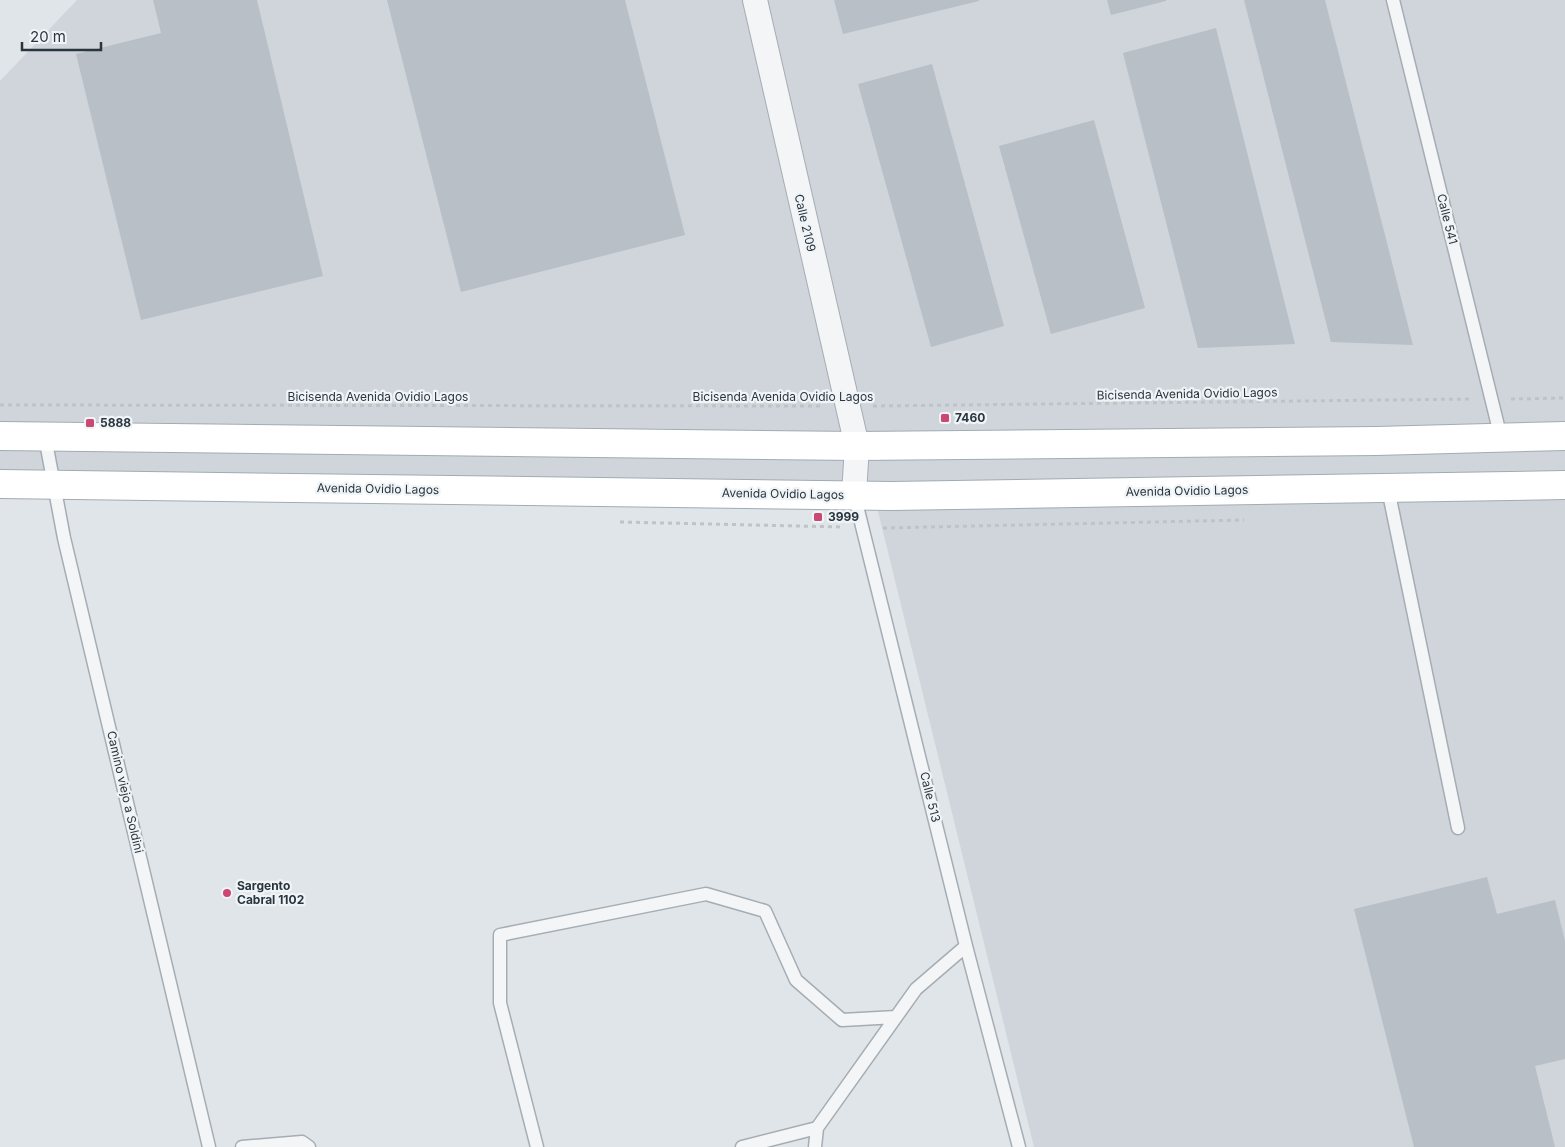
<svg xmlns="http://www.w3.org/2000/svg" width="1565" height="1147" viewBox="0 0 1565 1147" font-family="Inter,sans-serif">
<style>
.built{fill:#cfd5db}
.building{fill:#b8bfc6}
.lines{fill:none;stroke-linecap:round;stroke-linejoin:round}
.service-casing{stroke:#a5adb3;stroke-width:15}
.minor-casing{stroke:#a5adb3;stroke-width:26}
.primary-casing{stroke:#a0acb4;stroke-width:30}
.path{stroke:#bec3c7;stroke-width:3;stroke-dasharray:4 4;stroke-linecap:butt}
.service{stroke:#f3f5f7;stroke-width:12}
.minor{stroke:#f3f5f7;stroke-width:24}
.primary{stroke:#fff;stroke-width:28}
.poi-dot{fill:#cb4873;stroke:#f0f4f6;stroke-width:2}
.labels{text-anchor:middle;stroke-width:4.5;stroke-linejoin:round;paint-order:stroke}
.street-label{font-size:12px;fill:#293640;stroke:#f0f4f6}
.poi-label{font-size:12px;font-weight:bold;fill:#293640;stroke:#f0f4f6;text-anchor:start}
</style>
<rect width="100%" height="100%" fill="#e0e5e9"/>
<!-- built -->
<path class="built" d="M77,0H1565V1147H1034L874,495L0,484V81Z"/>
<!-- building -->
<path class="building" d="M153,0H257L323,276L141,320L76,54L161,33Z
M387,0H625L685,235L461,292Z
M834,0H979V1L843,34Z
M1107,0H1166V1L1111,15Z
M1244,0H1325L1413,345L1331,342Z
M1216,28L1295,344L1198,348L1123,53Z
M932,64L1004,326L931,347L858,84Z
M1094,120L1145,308L1051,334L999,146Z
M1487,877L1497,914L1555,900L1565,941V1059L1535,1066L1555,1147H1414L1354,909Z"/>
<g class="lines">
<!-- service casing -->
<g class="service-casing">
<path id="service" d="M1393,0L1501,438
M45,437L64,538L209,1147
M1388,489L1458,828
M854,494L966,946L1019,1147
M242,1147L302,1142L309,1147
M537,1147L500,1003V935L706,894L765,911L796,980L842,1020L896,1017
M742,1147L817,1128L916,989L966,946
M815,1147L817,1128"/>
</g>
<!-- minor casing -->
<g class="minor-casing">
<path id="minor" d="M755,0L857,446L854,494"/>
</g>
<!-- primary casing -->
<g class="primary-casing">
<path id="primary" d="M0,436L857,446L1376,441L1565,436
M0,484L892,496L1565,485"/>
</g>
<!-- path -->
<path class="path" d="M1511,399L1565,398
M0,405L822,406
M873,406L1472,399
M620,522L842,527
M883,528L1244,520"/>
<!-- service -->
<use href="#service" class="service"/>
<!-- minor -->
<use href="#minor" class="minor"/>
<!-- primary -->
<use href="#primary" class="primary"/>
</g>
<!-- markers -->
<g class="poi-dot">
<rect x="940" y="413" width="10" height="10" rx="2.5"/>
<rect x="85" y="418" width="10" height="10" rx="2.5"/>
<rect x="813" y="512" width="10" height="10" rx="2.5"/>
<circle cx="227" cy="893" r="5"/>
</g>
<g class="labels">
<!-- street labels -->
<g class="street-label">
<text transform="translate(1447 219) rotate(76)" y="4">Calle 541</text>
<text transform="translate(805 223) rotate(77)" y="4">Calle 2109</text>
<text transform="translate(1187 394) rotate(-1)" y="4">Bicisenda Avenida Ovidio Lagos</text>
<text x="378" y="401">Bicisenda Avenida Ovidio Lagos</text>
<text x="783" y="401">Bicisenda Avenida Ovidio Lagos</text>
<text transform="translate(378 489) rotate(1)" y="4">Avenida Ovidio Lagos</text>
<text transform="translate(1187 491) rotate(-1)" y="4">Avenida Ovidio Lagos</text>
<text transform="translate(783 494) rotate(1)" y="4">Avenida Ovidio Lagos</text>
<text transform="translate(125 792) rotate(77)" y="4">Camino viejo a Soldini</text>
<text transform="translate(930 797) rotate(76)" y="4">Calle 513</text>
</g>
<!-- poi labels -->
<g class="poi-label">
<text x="955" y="422">7460</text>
<text x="100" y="427">5888</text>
<text x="828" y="521">3999</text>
<text x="237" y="890">Sargento<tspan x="237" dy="14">Cabral 1102</tspan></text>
</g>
</g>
<!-- scale -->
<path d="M22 42v8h79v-8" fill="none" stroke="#293640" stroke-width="2.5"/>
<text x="30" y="42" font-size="15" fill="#293640" stroke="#f0f4f6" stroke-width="4" paint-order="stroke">20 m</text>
</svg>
